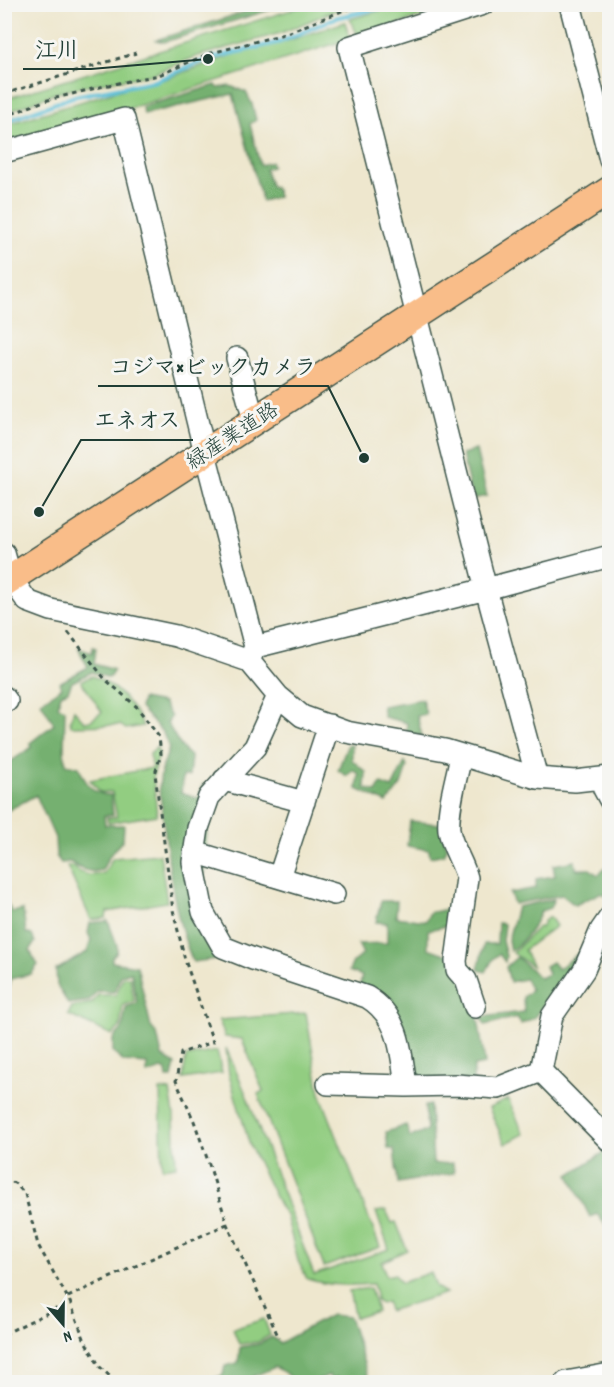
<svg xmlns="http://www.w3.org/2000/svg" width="614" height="1387" viewBox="0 0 614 1387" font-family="Dekko,'Klee One',sans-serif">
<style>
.green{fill:#92cd81;stroke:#58855a;stroke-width:1.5}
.forest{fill:#75b06f;stroke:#4a7652;stroke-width:1.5}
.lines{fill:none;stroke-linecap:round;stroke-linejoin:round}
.stream{stroke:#5abfd8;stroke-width:4.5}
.minor-casing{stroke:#3e564b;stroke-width:24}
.major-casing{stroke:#3e564b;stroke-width:30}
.path{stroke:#3e564b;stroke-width:3;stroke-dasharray:4.5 4.5;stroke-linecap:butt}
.minor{stroke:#fff;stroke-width:21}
.major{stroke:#f9bd89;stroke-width:27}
.labels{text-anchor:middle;stroke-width:6;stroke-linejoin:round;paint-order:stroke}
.street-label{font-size:21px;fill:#1f3d34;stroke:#f6f6f2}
.leader{fill:none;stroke:#1f3d34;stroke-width:2}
.callout-dot{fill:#1f3d34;stroke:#f6f6f2;stroke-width:2}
.callout-label{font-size:22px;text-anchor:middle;font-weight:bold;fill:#1f3d34;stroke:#f6f6f2;stroke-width:6;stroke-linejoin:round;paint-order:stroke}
</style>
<rect width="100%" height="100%" fill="#f6f6f2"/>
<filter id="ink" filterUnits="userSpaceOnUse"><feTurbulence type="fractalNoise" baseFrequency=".0167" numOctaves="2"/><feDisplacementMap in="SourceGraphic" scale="12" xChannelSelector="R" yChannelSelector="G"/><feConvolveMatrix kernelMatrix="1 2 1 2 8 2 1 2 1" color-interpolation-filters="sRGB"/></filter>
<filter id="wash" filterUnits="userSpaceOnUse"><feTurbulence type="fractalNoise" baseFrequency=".008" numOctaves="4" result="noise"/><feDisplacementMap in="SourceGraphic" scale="24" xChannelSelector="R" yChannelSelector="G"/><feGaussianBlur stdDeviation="1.35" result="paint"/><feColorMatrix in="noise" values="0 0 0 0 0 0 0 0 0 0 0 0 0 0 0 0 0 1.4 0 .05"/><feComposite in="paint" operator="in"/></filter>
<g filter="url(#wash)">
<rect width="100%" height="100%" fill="#eee7ce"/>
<!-- green -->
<path class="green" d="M310,4L360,5L336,10L281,33L198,56L150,75L94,84L56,93L5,113V99Z
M400,5H462L358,36L350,19Z
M345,22L350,39L10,146L5,142V125L132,86L165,79L235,54L281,43Z
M92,676C114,683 134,706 143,726L126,729L120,725L71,726L70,720L74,710L85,722L90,721L102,712L81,681Z
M157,747L159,755L153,776L157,815L108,823L107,818L117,817L112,792H100L90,780L152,768L150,754Z
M160,854L167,902L107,912L106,918L91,920L67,866H72C83,875 90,877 104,873L113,858Z
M550,917L556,926L524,950L533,967L513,953L539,926L541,928L544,921Z
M123,977H130L134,1001L123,1005L120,1027L112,1035L68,1015L72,1007L92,1003L98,995H116Z
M306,1013L320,1093L380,1247L324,1267L258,1094L263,1091L242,1039L225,1037L219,1020Z
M226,1048L246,1094L314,1275L389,1249L376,1212L386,1210L392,1223L396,1222L407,1250L382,1262L386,1276L395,1274L401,1283L431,1272L436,1287L446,1293L389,1311L387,1302L381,1304L376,1301V1294L373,1284C349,1286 330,1286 307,1279L298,1261L286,1215L280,1207L250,1146L229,1075Z
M217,1051L222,1073L183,1079L186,1057Z
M160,1090L170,1091L174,1114L176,1166L162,1168Z
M508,1099L524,1134L505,1144L489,1108Z
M370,1288L377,1311L355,1318L349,1291Z
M264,1319L270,1335L258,1342L239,1344L233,1329Z"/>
<!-- forest -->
<path class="forest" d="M270,4L287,5L164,42L156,40Z
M216,85L218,88L230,86L246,92L252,104L256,120L250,124L260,165L271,162L272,167L265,169L271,187H275L278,197L262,201L233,94L144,114L142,107Z
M476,450L487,496L472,499L462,454Z
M93,647L96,648L94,664L114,670L109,678L92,672L72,682L68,691L61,694L58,706L65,709L64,751L66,764L79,767C85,783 93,795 111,795L113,815L104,816L105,825H124L123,840L110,855L102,870C89,874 81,869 70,862L61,863L56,856L55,838L36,795L5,812L4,766L32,747L30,743L54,724L41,702L62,687L59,683L88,667L78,648L92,653Z
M142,699L163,703L171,717L167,723C175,735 180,749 191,757L189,776H183L181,793L198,798L203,784L210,789L201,914L246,963L216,959L193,962C170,908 168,846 159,788L161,772L169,748L163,733L140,708Z
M422,699L426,714L417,716L422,736L406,733L407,723L384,717L382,706Z
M348,744L352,745V760L366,772L365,788L376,792L381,784L392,788L405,762L407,767L401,785L387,803L357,789L359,774L353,770L347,776L338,770Z
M410,821L440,824L447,848L444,854L430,857L429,850L407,846Z
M575,861L576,869H590L598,875L609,865V892L604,895L600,893L575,905L562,895L514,904L510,893L536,888V879L555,876L553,865Z
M4,897L12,912L23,910L26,933L32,935L35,942L30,951L38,965L31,974L10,979L9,987L5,990Z
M554,899L550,908L541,911C535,926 524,942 510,951L508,940L517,907Z
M381,901H397L396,917L426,921L430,912C441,912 449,907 459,906L456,924L428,930V948L451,956L477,1012L485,1064L474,1066L473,1081L409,1080L403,1042L359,988L362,976L349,971L353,962L363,954L358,944L387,943V923L376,922Z
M108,921L117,945V952L112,957V962L137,966L151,1027L157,1034L162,1056L175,1064L172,1078H167L166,1071L162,1069L147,1074V1064L124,1062L113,1053V1039L122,1029L126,1007L137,1003L131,972L121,975L114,992L97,991L89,1001L68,1004L57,985L56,970L87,952L91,940L88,933L90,923Z
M498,923L504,924L502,941L506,956L505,962L499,954L493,959L486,972L478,970L484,944H497Z
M580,952L570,971L534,1018L521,1024L517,1017L485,1025L481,1017L524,1012L523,997L531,990L525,979L510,982L506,967L517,957L540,978L548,974L545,966L552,962L558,969Z
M430,1105L433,1164L453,1163L454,1173L398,1183L394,1149H388L386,1132L406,1125L410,1137L427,1131L425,1106Z
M609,1149V1230L597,1214L590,1217L569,1175Z
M331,1315L349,1317L370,1382H340L337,1377L331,1380L329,1375L313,1382H296L287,1374L275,1367L254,1376L251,1382H207L223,1375L225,1366L238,1363L240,1347L259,1344L272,1337L280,1343Z"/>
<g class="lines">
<!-- stream -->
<path class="stream" d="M4,122L75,96L155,81L208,59L280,42L335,18L397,4"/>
</g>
</g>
<g filter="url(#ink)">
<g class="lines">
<!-- minor casing -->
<g class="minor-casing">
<path id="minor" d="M483,4L349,47L486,589L537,778
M570,4L610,160
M4,152L124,119L205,453L255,647L249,661
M237,358L254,421
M4,553L11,578L27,601L51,610L176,636L249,661L278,696L302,716L346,732L445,750L537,778L575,781L610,777
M255,647L486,589L610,556
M278,696L255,747L209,797L198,828L193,862L203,912L223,947L253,959L367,997C400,1017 401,1051 406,1086L456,1085L498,1088L541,1071
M4,697L7,701
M461,755C457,777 447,808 449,830C451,846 463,862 467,878L456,961L457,970L466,980L475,1007
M603,779L604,789L610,800
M224,780L304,802
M194,852L334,894
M279,877L329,725
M541,1071L552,1016L584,970L601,930L610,917
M541,1071L610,1141
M328,1084L406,1086
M566,1382L610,1374"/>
</g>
<!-- major casing -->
<g class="major-casing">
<path id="major" d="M4,583L610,190"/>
</g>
<!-- path -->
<path class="path" d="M4,94L136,53
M4,117L44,101L104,86L159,75L208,54L284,34L347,9L375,4
M68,632L105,679L137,707L159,737L161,754L155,774L173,910L185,960L213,1042L181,1053L176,1081L194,1121L209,1164L227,1224L279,1338
M4,1178L16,1184L25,1194L38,1245L70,1302L85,1341L100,1367L116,1382
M68,1297L227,1224
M4,1334L70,1302"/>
<!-- minor -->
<use href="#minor" class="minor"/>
<!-- major -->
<use href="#major" class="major"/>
</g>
</g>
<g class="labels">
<!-- street labels -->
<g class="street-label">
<text transform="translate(232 435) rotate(-33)" y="7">緑産業道路</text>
</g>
</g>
<!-- callouts -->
<path class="leader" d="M208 59L91 69H23M364 458L328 386H98M39 512L81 440H193"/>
<g class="callout-dot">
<circle cx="208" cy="59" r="6"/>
<circle cx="364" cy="458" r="6"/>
<circle cx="39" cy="512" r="6"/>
</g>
<g class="callout-label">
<text x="57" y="57">江川</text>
<text x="213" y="374">コジマ×ビックカメラ</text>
<text x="137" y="427">エネオス</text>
</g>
<!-- margin -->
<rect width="614" height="1387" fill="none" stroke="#f6f6f2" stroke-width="24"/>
<!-- north arrow -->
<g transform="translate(63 1324) rotate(160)" stroke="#f6f6f2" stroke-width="4.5" paint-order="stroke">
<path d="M0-4.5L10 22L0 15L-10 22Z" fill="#1f3d34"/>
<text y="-9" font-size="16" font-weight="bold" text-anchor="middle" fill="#1f3d34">N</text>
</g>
</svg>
